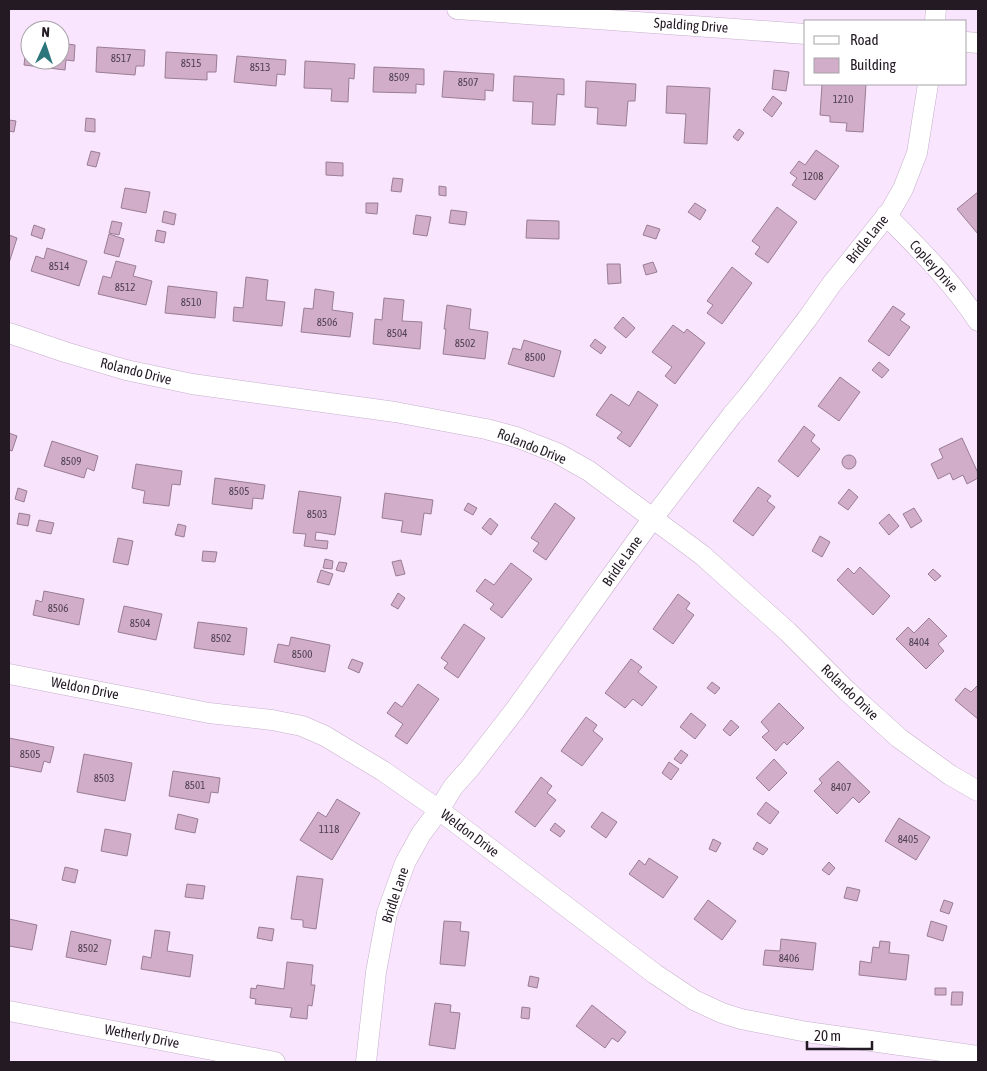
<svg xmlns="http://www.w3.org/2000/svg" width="987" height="1071" viewBox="0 0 987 1071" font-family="'Asap Condensed',sans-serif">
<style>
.building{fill:#d1adca;stroke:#997d94}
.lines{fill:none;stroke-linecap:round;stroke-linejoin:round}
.minor-casing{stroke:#c7b0cc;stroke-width:21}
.minor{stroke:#fff;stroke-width:20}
.labels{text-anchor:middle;stroke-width:4;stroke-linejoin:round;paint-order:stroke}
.number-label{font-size:11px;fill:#4e3f4e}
.street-label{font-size:14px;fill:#231a24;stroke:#fff}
</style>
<rect width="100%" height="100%" fill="#f9e5fd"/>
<!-- building -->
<path class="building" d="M27,39L30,40V60H60V43L75,45L74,61L66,60L65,70L24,65Z
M97,47L145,50L144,66H136L135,75L96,72Z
M166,52L217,55L216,72H207V80L165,78Z
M237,56L286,60L285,75L277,74L276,86L234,82Z
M305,61L355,64L354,79L349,78L348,102L331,101L332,89L304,88Z
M374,67L424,69V85L416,84V93L373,92Z
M774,70L789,72L786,91L772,89Z
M444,71L494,74L493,91L485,90V100L442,97Z
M514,76L564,79V95L557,94L555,125L532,124L533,102L513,101Z
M586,81L636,84L635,101H628L626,126L597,124L598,108L585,107Z
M822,84H866L863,132L846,131L847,123L830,122V116L820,115Z
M667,86L710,88L707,144L684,143L686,114L666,113Z
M773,96L782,103L772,117L763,110Z
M86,118L95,119V132L85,131Z
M9,120L16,121L14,132L9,131Z
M739,129L744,133L738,141L733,137Z
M816,150L839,166L815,200L792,185L797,178L790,173L799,161L805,165Z
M91,151L100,153L96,167L87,165Z
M326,162L343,163V176L326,175Z
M393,178L403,179L401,192L391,191Z
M439,186L446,187V196L439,195Z
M125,188L150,192L146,213L121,208Z
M978,192V234L957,209Z
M366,203H378L377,214L366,213Z
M695,203L706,210L700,220L688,212Z
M777,207L797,222L768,263L755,254L760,247L752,241Z
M451,210L467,212L465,225L449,223Z
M164,211L176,214L174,225L162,222Z
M416,215L431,217L427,236L413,234Z
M527,220L559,221V239L526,238Z
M112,221L122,223L119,235L109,233Z
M34,225L45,229L42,239L31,235Z
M647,225L660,229L656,239L643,235Z
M157,230L166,232L164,243L155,241Z
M109,234L124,239L119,257L104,253Z
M9,235L17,238L9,263Z
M47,248L87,261L79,286L31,271L36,256L44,259Z
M116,261L136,266L133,276L152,281L146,305L98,294L103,276L111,278Z
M653,262L657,272L646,275L643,265Z
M607,264H620L621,283L608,284Z
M732,267L752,283L722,324L707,313L713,305L707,301Z
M246,277L268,280L266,300L285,302L282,326L233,321L234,307L243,308Z
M168,286L217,292L215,318L165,313Z
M315,289L334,292L332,310L353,313L350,337L301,332L304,308L313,309Z
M384,298L404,300L402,321L422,322L420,349L373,344L375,319L382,320Z
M447,305L471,309L469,329L488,332L485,359L443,354L446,329H444Z
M893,306L905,314L900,320L910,327L889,356L868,341Z
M623,317L635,328L626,338L614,328Z
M673,325L684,333L687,329L705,343L675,384L665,376L672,367L652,352Z
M595,339L606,347L601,354L590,346Z
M524,340L561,351L554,377L508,364L513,348L521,350Z
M879,362L889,370L882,378L872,370Z
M840,377L860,392L839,421L818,406Z
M638,391L658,405L630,447L617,438L622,432L596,415L611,394L629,406Z
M804,426L815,435L811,441L820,449L798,477L778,461Z
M9,433L17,436L12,451L9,450Z
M962,438L978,473V478L967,484L963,475L953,480L950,473L938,479L931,464L943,458L939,449Z
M52,441L98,456L94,471L87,468L84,478L44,466Z
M842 462a7 7 0 1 1 14 0a7 7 0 1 1-14 0Z
M136,464L182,471L180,485L172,484L169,506L143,503L145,491L132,488Z
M215,478L265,485L263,499L253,498L252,509L212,504Z
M758,487L771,496L767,501L775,507L753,536L733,521Z
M18,488L27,491L24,502L15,499Z
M849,489L858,497L848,510L838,503Z
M299,491L341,497L335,535L316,532L315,540L328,541L327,549L304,546L306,534L293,533Z
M385,493L433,500L431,514L424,513L421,535L401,532L403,521L382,518Z
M468,503L477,508L473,515L464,510Z
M555,503L575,518L546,560L533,551L539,543L531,538Z
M914,508L922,521L911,528L903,514Z
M19,513L30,515L28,526L17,524Z
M889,514L899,526L889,535L879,523Z
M490,518L498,525L491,535L482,528Z
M39,520L54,523L51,534L36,531Z
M178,524L186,526L184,537L175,535Z
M820,536L830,542L822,557L812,551Z
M118,538L133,541L128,565L113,562Z
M203,551L217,552L215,562L202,561Z
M325,559L333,561L332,569L323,568Z
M401,560L405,574L396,576L392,562Z
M339,562L347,563L344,572L336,570Z
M511,563L532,579L502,618L490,609L494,604L476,591L485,579L494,585Z
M860,567L890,596L873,615L837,580L848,568L854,574Z
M933,569L941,576L935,581L928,574Z
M321,570L333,574L329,585L317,582Z
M44,591L84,599L79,625L33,615L36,600L42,602Z
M398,593L405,598L398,609L391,605Z
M678,594L690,603L686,609L694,615L673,644L653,629Z
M124,606L162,614L156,640L118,632Z
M929,618L947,636L938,644L944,651L926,669L896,639L908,627L914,633Z
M198,622L247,628L244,655L194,648Z
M464,624L485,638L458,678L444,668L448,663L441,658Z
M291,637L330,645L325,672L274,662L278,644L289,646Z
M352,659L363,663L359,673L348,668Z
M631,659L642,667L638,672L657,687L642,706L633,699L625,708L605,693Z
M712,682L720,688L715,694L707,688Z
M418,684L439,699L407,744L395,736L403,724L387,713L395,702L402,707Z
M978,685V719L955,700L965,688L971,692Z
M779,703L804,728L787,745L784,742L776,751L762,737L769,731L761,722Z
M691,713L706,725L695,739L680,727Z
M586,717L597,725L593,731L603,739L582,766L561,751Z
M731,720L739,727L730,736L723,730Z
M9,738L54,747L50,763L44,761L41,772L9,766Z
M681,750L688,755L681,764L674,759Z
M84,754L132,763L125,801L77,792Z
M774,759L787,773L769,791L756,778Z
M838,761L870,792L859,803L853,797L837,814L814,791L822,783L819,779Z
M669,762L679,769L671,780L662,773Z
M173,771L220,778L218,793L211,792L209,803L169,796Z
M541,777L552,786L547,793L556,800L535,827L515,812Z
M337,799L360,813L332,860L300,840L318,812L326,817Z
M766,802L779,812L770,824L757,814Z
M602,812L617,822L606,838L591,827Z
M178,814L198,819L195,833L175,829Z
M899,818L930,837L916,860L885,841Z
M555,823L565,831L560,837L550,830Z
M105,829L131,834L127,856L101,851Z
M713,839L721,843L716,852L709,849Z
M757,842L768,849L763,855L753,849Z
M649,858L678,877L663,898L629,874L639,860L645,865Z
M829,862L835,868L829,875L822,870Z
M65,867L78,870L75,883L62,880Z
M297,876L323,879L316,929L303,927V920L291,919Z
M187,884L205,886L203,899L185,897Z
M847,887L860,890L857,901L844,898Z
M708,900L736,921L722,940L694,919Z
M944,900L953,903L949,914L940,911Z
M9,919L37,925L32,950L9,946Z
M444,921L461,922L460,931L469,932L465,966L440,964Z
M931,921L947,926L943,941L927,936Z
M259,927L274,929L272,941L257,938Z
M155,930L170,932L167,951L193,955L190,977L141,969L143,956L151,958Z
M71,931L111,940L106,965L66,957Z
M781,939L816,943L813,970L763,965L765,950L780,951Z
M880,941L890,942L889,953L909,955L906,980L859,975L860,961L871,963L873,947L879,948Z
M287,962L313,965L311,985H315L312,1006L308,1005L307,1019L290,1017L292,1008L255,1004L256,999L250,998L251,988L256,989L257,985L284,989Z
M530,976L539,978L537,988L528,986Z
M935,988H946V995H935Z
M952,992H963L962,1005H951Z
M435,1003L451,1005L450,1012L460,1013L455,1049L429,1045Z
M592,1005L626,1032L618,1042L612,1038L605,1048L576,1026Z
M522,1007L530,1008L529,1019L521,1018Z"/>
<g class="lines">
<!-- minor casing -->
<g class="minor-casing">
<path id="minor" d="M457,9L806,34
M935,21L936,9
M966,42L978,43
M886,215C919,249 952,281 978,321
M9,333L65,352L126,370L192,384L395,412L486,429L516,437L557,453L589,471L702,555L788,632L847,691L899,738L950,775L978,791
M9,674L209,713L272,720L302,726L325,736L383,771L439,810L655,974L694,1000L722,1013L741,1019L807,1032L978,1056
M9,1011L275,1062
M366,1062L376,972L387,913L405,863L421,834L439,810L453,787L470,768L515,710L653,518L732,415L748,396L807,319L831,285L891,210L903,189L917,153L928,84"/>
</g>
<!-- minor -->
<use href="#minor" class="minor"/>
</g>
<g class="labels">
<!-- number labels -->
<g class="number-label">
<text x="121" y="62">8517</text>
<text x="191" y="67">8515</text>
<text x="260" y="71">8513</text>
<text x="399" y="81">8509</text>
<text x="468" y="86">8507</text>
<text x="843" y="103">1210</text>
<text x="813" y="180">1208</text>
<text x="59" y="270">8514</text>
<text x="125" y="291">8512</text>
<text x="191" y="306">8510</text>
<text x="327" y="326">8506</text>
<text x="397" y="337">8504</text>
<text x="465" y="347">8502</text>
<text x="535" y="361">8500</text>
<text x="71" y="465">8509</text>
<text x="239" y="495">8505</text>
<text x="317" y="518">8503</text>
<text x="58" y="612">8506</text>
<text x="140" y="627">8504</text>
<text x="221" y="642">8502</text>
<text x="919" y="646">8404</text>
<text x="302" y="658">8500</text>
<text x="30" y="758">8505</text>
<text x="104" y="782">8503</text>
<text x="195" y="789">8501</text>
<text x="841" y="791">8407</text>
<text x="329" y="833">1118</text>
<text x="908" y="843">8405</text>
<text x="88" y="952">8502</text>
<text x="789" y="962">8406</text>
</g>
<!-- street labels -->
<g class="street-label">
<text transform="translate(691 25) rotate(4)" y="5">Spalding Drive</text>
<text transform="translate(867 239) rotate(-51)" y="5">Bridle Lane</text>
<text transform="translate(934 266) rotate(48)" y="5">Copley Drive</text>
<text transform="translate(136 371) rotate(14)" y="5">Rolando Drive</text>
<text transform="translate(532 446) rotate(22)" y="5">Rolando Drive</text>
<text transform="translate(622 561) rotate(-55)" y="5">Bridle Lane</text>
<text transform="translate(85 688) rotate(11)" y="5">Weldon Drive</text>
<text transform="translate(850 692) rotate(44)" y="5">Rolando Drive</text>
<text transform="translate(470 833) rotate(37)" y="5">Weldon Drive</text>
<text transform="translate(395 895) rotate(-72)" y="5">Bridle Lane</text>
<text transform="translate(142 1036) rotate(11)" y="5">Wetherly Drive</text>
</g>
</g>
<!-- border -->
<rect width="987" height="1071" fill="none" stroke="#231a24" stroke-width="20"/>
<!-- legend -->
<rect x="804" y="20" width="162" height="65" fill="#ffffff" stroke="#a7a3a7"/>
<rect x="814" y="36" width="25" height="8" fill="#ffffff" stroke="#a7a3a7"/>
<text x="850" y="45" font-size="15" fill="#231a24">Road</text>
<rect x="814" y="58" width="25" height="15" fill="#d1adca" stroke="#a7a3a7"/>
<text x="850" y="70" font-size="15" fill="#231a24">Building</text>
<!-- north arrow -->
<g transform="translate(45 45) rotate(3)"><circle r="24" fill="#ffffff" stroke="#a7a3a7"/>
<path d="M0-4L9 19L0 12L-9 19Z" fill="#2c757b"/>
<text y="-8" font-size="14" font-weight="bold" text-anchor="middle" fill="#231a24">N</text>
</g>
<!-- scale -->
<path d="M807 1041v8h65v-8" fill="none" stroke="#231a24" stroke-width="2.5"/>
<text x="814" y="1041" font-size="15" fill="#231a24" stroke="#ffffff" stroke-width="4" paint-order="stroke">20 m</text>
</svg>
